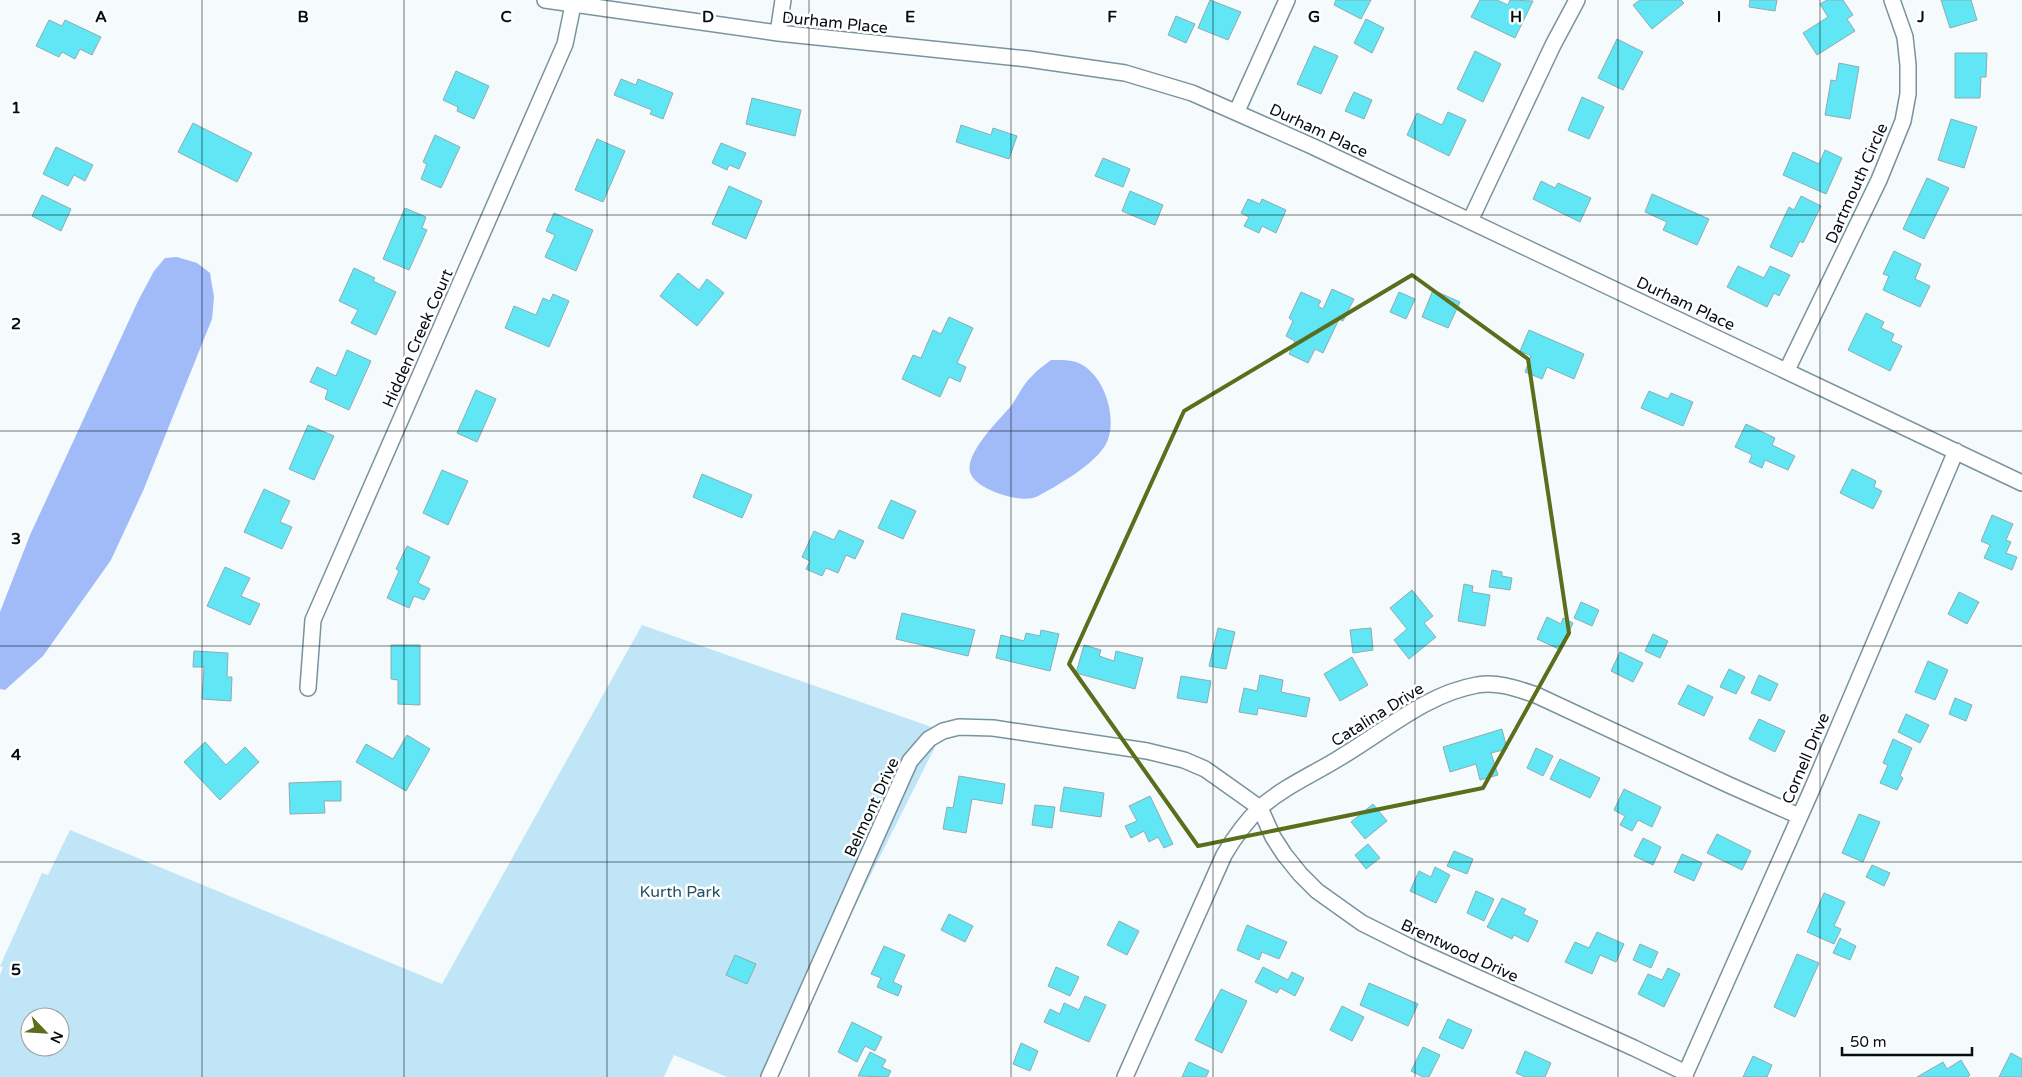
<svg xmlns="http://www.w3.org/2000/svg" width="2022" height="1077" viewBox="0 0 2022 1077" font-family="'Varela Round',sans-serif">
<style>
.green{fill:#bfe5f6;fill-rule:evenodd}
.water{fill:#a1baf8}
.building{fill:#60e6f5;stroke:#8eacb0}
.lines{fill:none;stroke-linecap:round;stroke-linejoin:round}
.minor-casing{stroke:#7a939e;stroke-width:18}
.minor{stroke:#fff;stroke-width:15}
.marked{fill:none;stroke:#5a6e1c;stroke-width:4;stroke-linejoin:round}
.grid{fill:none;stroke:#050d11;stroke-width:1;stroke-opacity:0.55}
.labels{text-anchor:middle;stroke-width:5;stroke-linejoin:round;paint-order:stroke}
.street-label{font-size:16px;fill:#050d11;stroke:#fff}
.park-label{font-size:16px;fill:#225163;stroke:#fff}
.grid-label{font-size:16px;text-anchor:middle;font-weight:bold;fill:#050d11;stroke:#fff;stroke-width:5;stroke-linejoin:round;paint-order:stroke}
</style>
<rect width="100%" height="100%" fill="#f5fbfd"/>
<!-- green -->
<path class="green" d="M642,625L943,731L769,1077H727L674,1055L664,1077H0V975L3,967L0,966L42,873L48,875L70,830L442,984ZM30,1017H60V1047H30Z"/>
<!-- water -->
<path class="water" d="M177,257L197,263L210,273L214,297L212,319L143,491L111,560L43,656L5,690L0,689V612L30,535L138,301L154,271L165,258Z
M1051,360C1062,360 1074,359 1084,366C1106,380 1118,421 1106,444C1095,464 1060,484 1040,495C1029,502 1012,498 1000,494C990,490 974,484 970,472C965,453 999,420 1011,406C1018,396 1024,383 1033,375C1038,369 1045,365 1051,360Z"/>
<!-- building -->
<path class="building" d="M1210,0L1241,12L1228,40L1198,28Z
M1336,0H1371L1361,19L1334,5Z
M1480,0H1497L1508,5L1510,0L1533,1L1515,38L1471,17Z
M1640,0H1681L1684,3L1652,29L1633,5Z
M1750,0H1777L1775,11L1749,7Z
M1827,0H1843L1853,15L1847,19L1855,31L1817,55L1803,33L1828,17L1820,4Z
M1941,0H1971L1977,20L1950,28Z
M1176,16L1195,24L1186,43L1168,35Z
M1366,19L1384,28L1372,53L1354,43Z
M49,20L62,26L65,20L101,37L92,55L80,49L75,59L62,52L59,57L36,46Z
M1617,39L1643,52L1623,90L1598,78Z
M1314,46L1338,56L1321,94L1297,84Z
M1475,51L1501,64L1483,102L1457,89Z
M1955,53H1987L1986,77H1981L1980,98H1955Z
M1839,63L1859,67L1850,119L1825,115L1831,80L1836,81Z
M456,71L489,86L474,119L457,111L458,107L443,100Z
M621,79L636,85L638,79L673,93L663,119L650,114L652,110L614,95Z
M1354,92L1372,100L1364,119L1345,111Z
M1582,97L1604,107L1589,139L1568,130Z
M752,98L801,110L795,136L746,124Z
M1448,112L1466,120L1449,156L1407,135L1417,113L1442,125Z
M1951,119L1977,127L1964,168L1938,160Z
M193,123L252,153L237,182L178,152Z
M961,125L991,135L993,128L1017,136L1009,159L956,142Z
M435,135L460,147L441,188L421,179L427,164L423,162Z
M597,139L625,151L603,202L575,190Z
M721,143L746,153L739,169L729,165L727,170L712,163Z
M56,147L93,165L85,181L74,175L68,186L43,174Z
M1825,150L1842,158L1826,194L1783,175L1793,152L1819,164Z
M1103,158L1130,169L1123,187L1095,176Z
M1927,178L1949,188L1924,239L1903,229Z
M1541,181L1555,188L1558,183L1591,198L1580,222L1533,199Z
M729,186L762,201L746,239L712,224Z
M1130,191L1163,205L1155,225L1122,211Z
M1652,194L1709,219L1697,245L1663,230L1667,222L1645,212Z
M42,195L71,209L61,231L32,216Z
M1801,196L1821,206L1803,243L1800,241L1792,257L1770,247L1789,207L1794,210Z
M1248,199L1260,204L1262,199L1286,210L1276,233L1262,226L1259,233L1244,226L1249,217L1241,213Z
M405,208L426,217L422,228L427,230L409,270L383,259Z
M554,213L593,230L576,271L545,257L555,235L546,231Z
M1894,251L1921,264L1915,279L1930,286L1920,307L1883,290L1889,276L1883,274Z
M1738,266L1764,278L1770,266L1790,275L1779,296L1774,293L1767,307L1727,287Z
M354,268L375,278L373,281L396,292L376,335L351,323L358,310L339,301Z
M678,273L699,290L707,279L724,293L697,326L660,296Z
M1332,289L1354,299L1343,321L1339,319L1323,353L1315,349L1308,363L1289,354L1295,341L1286,336L1293,321L1289,318L1301,292L1321,301L1318,306L1323,309Z
M1433,290L1460,302L1448,328L1422,317Z
M1399,292L1415,299L1406,319L1390,312Z
M553,294L569,301L549,347L505,328L514,306L536,315L543,298L550,301Z
M1866,313L1884,322L1881,328L1894,334L1891,341L1902,346L1890,371L1848,350Z
M949,317L973,328L957,363L966,367L960,382L949,377L940,397L902,379L913,355L921,358L933,330L941,334Z
M1529,330L1584,354L1574,379L1547,367L1542,379L1525,372L1531,356L1520,351Z
M347,350L371,361L349,410L325,399L328,390L310,382L317,367L336,376Z
M476,390L496,399L477,442L457,433Z
M1649,391L1668,399L1671,393L1693,402L1683,426L1641,408Z
M1746,424L1775,438L1772,445L1795,456L1788,470L1765,460L1762,468L1749,462L1752,455L1735,447Z
M308,425L334,436L314,480L289,469Z
M1852,469L1876,481L1874,487L1882,491L1873,509L1840,493Z
M442,470L468,481L448,525L423,513Z
M702,474L752,495L742,518L693,497Z
M264,489L290,501L280,522L292,527L282,549L244,532Z
M891,500L916,511L903,539L878,528Z
M1992,515L2013,524L2006,540L2011,542L2006,553L2017,557L2012,570L1984,558L1990,545L1981,541Z
M839,530L864,541L855,559L846,555L838,573L826,568L822,576L806,569L810,561L802,557L814,531L834,540Z
M407,546L430,557L418,583L430,589L424,600L414,596L409,608L387,598L399,571L396,569Z
M225,567L250,578L241,596L260,604L250,625L207,606Z
M1492,570L1502,572V576L1512,578L1510,590L1489,587Z
M1464,584L1473,586L1472,592L1490,595L1485,626L1458,621Z
M1412,590L1433,616L1424,623L1436,637L1409,659L1394,640L1407,629L1390,608Z
M1959,592L1979,602L1967,624L1948,614Z
M1581,602L1599,610L1592,626L1574,618Z
M902,613L975,630L968,656L896,639Z
M1547,617L1561,624L1563,618L1573,623L1561,650L1537,639Z
M1218,628L1235,632L1226,669L1209,666Z
M1371,628L1373,650L1353,653L1350,630Z
M1041,630L1059,634L1050,671L996,658L1001,635L1024,641L1026,633L1040,636Z
M1653,634L1668,641L1660,658L1645,651Z
M391,645H420V705L398,704V680L391,679Z
M1084,645L1101,650L1099,656L1114,661L1116,651L1143,658L1135,689L1076,673Z
M194,651L228,653L227,677H232L231,701L202,699L204,667H193Z
M1620,652L1643,663L1633,682L1611,671Z
M1352,657L1368,685L1340,701L1324,674Z
M1928,661L1948,670L1935,700L1915,692Z
M1729,669L1745,677L1736,694L1720,687Z
M1260,675L1283,680L1281,692L1310,698L1306,717L1258,708L1257,715L1239,712L1244,688L1257,691Z
M1759,675L1778,684L1770,701L1751,693Z
M1181,676L1211,681L1207,703L1177,698Z
M1688,685L1713,697L1704,716L1678,704Z
M1955,698L1972,705L1966,721L1949,714Z
M1906,714L1929,725L1920,743L1898,732Z
M1759,719L1785,731L1775,752L1749,739Z
M1502,729L1507,749L1491,753L1498,775L1480,780L1476,764L1450,772L1443,747Z
M407,735L430,749L406,791L356,762L366,744L393,759Z
M1893,739L1912,748L1900,776L1903,778L1897,790L1880,783L1888,765L1883,763Z
M205,742L226,765L245,747L259,762L220,800L184,762Z
M1536,748L1553,756L1543,776L1527,768Z
M1560,759L1600,778L1590,798L1550,779Z
M959,776L1005,784L1002,804L972,799L966,833L943,829L947,807L953,808Z
M341,781V801H324L325,813L290,814L289,783Z
M1064,787L1104,793L1101,817L1060,811Z
M1624,789L1661,807L1652,827L1638,820L1632,831L1620,825L1625,816L1614,810Z
M1150,796L1173,844L1164,848L1158,837L1149,842L1144,831L1131,838L1125,826L1137,821L1129,806Z
M1373,804L1387,821L1365,839L1351,822Z
M1035,805L1055,807L1052,828L1032,825Z
M1859,814L1880,822L1863,862L1842,853Z
M1717,834L1751,851L1742,870L1707,853Z
M1643,838L1661,847L1653,865L1634,856Z
M1368,844L1380,858L1366,869L1355,855Z
M1454,851L1473,859L1467,874L1447,866Z
M1682,854L1702,863L1694,881L1674,872Z
M1872,865L1890,873L1884,886L1866,877Z
M1435,867L1450,875L1436,903L1410,891L1419,871L1431,877Z
M1476,891L1494,899L1484,921L1467,913Z
M1824,893L1845,902L1834,926L1841,929L1834,944L1807,932Z
M1502,898L1526,909L1523,914L1538,921L1528,942L1514,935L1512,939L1487,927Z
M949,914L973,926L965,942L941,930Z
M1119,921L1139,931L1127,955L1107,945Z
M1247,925L1287,942L1279,959L1262,952L1259,960L1237,950Z
M1597,932L1624,944L1616,962L1600,955L1592,974L1565,962L1575,942L1589,948Z
M1840,938L1856,946L1850,960L1833,953Z
M1640,944L1658,952L1651,968L1633,960Z
M884,946L905,955L893,982L902,986L898,996L877,987L881,978L871,974Z
M1797,954L1819,963L1795,1017L1774,1007Z
M735,955L756,964L747,984L726,975Z
M1056,967L1079,977L1070,996L1048,986Z
M1263,967L1288,980L1292,972L1304,978L1295,996L1280,988L1277,993L1255,982Z
M1668,968L1680,974L1664,1007L1638,994L1648,974L1662,980Z
M1369,983L1418,1004L1408,1026L1360,1005Z
M1221,989L1247,1001L1222,1053L1195,1040Z
M1085,996L1106,1005L1089,1042L1044,1022L1050,1009L1060,1014L1064,1003L1079,1010Z
M1342,1006L1364,1017L1352,1041L1330,1030Z
M1448,1019L1472,1030L1463,1049L1439,1038Z
M852,1022L882,1037L875,1051L865,1046L857,1062L838,1052Z
M1021,1043L1038,1051L1030,1071L1013,1064Z
M1423,1047L1440,1055L1429,1077H1423L1411,1071Z
M1525,1051L1551,1063L1545,1077H1525L1516,1073Z
M870,1052L886,1060L882,1067L891,1071L888,1077L858,1076Z
M2011,1053L2022,1059V1077H1999Z
M1753,1056L1772,1065L1767,1077H1743Z
M1961,1060L1970,1075L1968,1077H1917L1943,1062L1947,1069Z
M1189,1062L1209,1071L1206,1077H1182Z"/>
<g class="lines">
<!-- minor casing -->
<g class="minor-casing">
<path id="minor" d="M545,0L778,33L1028,59L1125,73L1192,93L1314,147L2022,483
M778,33L783,0
M1237,111L1287,0
M1470,221L1553,45L1577,0
M1787,370L1879,180L1903,121L1908,94V65L1905,37L1892,0
M308,688L313,620L565,44L573,5
M769,1077L910,761L929,739L943,731L959,727L993,728L1147,751L1184,760L1205,769L1260,808L1273,837L1284,854L1300,874L1317,891L1362,923L1414,949L1634,1048L1686,1073
M1125,1077L1224,855C1234,838 1246,821 1261,807C1285,786 1314,774 1341,757C1385,731 1426,694 1477,685C1497,681 1518,689 1536,695L1729,785L1799,816
M1684,1077L1812,789L1956,451"/>
</g>
<!-- minor -->
<use href="#minor" class="minor"/>
</g>
<!-- marked area -->
<path class="marked" d="M1412,275L1528,359L1569,633L1483,788L1198,846L1069,664L1184,411Z"/>
<!-- grid -->
<path class="grid" d="M202,0V1077M404,0V1077M607,0V1077M809,0V1077M1011,0V1077M1213,0V1077M1415,0V1077M1618,0V1077M1820,0V1077M0,215H2022M0,431H2022M0,646H2022M0,862H2022"/>
<g class="labels">
<!-- street labels -->
<g class="street-label">
<text transform="translate(835 22) rotate(6)" y="6">Durham Place</text>
<text transform="translate(1319 130) rotate(25)" y="6">Durham Place</text>
<text transform="translate(1856 183) rotate(-66)" y="6">Dartmouth Circle</text>
<text transform="translate(1686 303) rotate(25)" y="6">Durham Place</text>
<text transform="translate(417 338) rotate(-66)" y="6">Hidden Creek Court</text>
<text transform="translate(1377 714) rotate(-32)" y="6">Catalina Drive</text>
<text transform="translate(1805 758) rotate(-67)" y="6">Cornell Drive</text>
<text transform="translate(871 807) rotate(-65)" y="6">Belmont Drive</text>
<text transform="translate(1460 950) rotate(25)" y="6">Brentwood Drive</text>
</g>
<!-- park labels -->
<g class="park-label">
<text x="680" y="897">Kurth Park</text>
</g>
</g>
<g class="grid-label">
<text x="101" y="22">A</text>
<text x="303" y="22">B</text>
<text x="506" y="22">C</text>
<text x="708" y="22">D</text>
<text x="910" y="22">E</text>
<text x="1112" y="22">F</text>
<text x="1314" y="22">G</text>
<text x="1516" y="22">H</text>
<text x="1719" y="22">I</text>
<text x="1921" y="22">J</text>
<text x="16" y="113">1</text>
<text x="16" y="329">2</text>
<text x="16" y="544">3</text>
<text x="16" y="760">4</text>
<text x="16" y="975">5</text>
</g>
<!-- north arrow -->
<g transform="translate(45 1032) rotate(115)"><circle r="24" fill="#ffffff" stroke="#9b9ea0"/>
<path d="M0-4L9 19L0 12L-9 19Z" fill="#5a6e1c"/>
<text y="-8" font-size="14" font-weight="bold" text-anchor="middle" fill="#050d11">N</text>
</g>
<!-- scale -->
<path d="M1842 1047v8h130v-8" fill="none" stroke="#050d11" stroke-width="2.5"/>
<text x="1850" y="1047" font-size="15" fill="#050d11" stroke="#ffffff" stroke-width="4" paint-order="stroke">50 m</text>
</svg>
